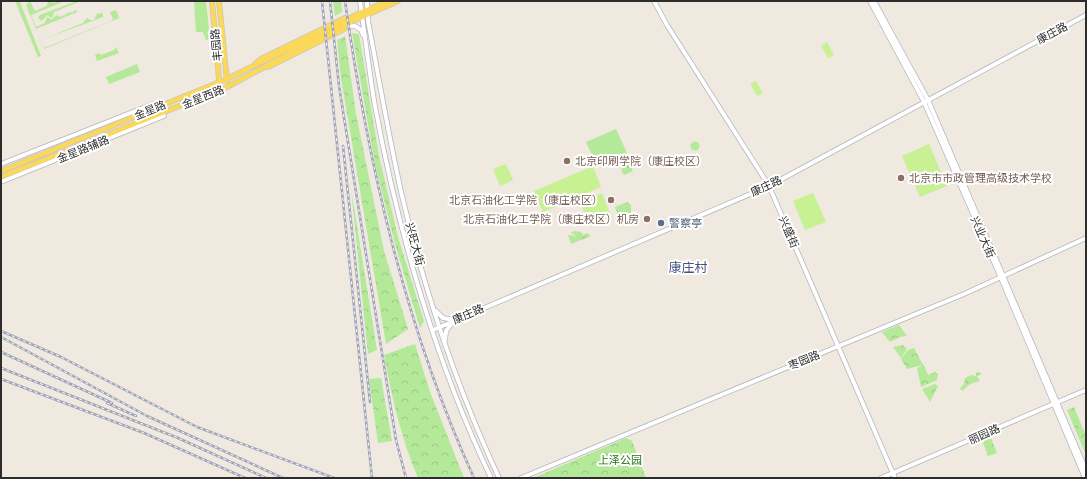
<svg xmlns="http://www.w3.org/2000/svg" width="1087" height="479" viewBox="0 0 1087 479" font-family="'DM Sans','Noto Sans SC',sans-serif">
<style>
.grass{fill:#b3e998}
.forest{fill:url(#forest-crowns)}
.pitch{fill:#c8f193}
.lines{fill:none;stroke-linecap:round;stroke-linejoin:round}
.secondary-casing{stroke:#b3b5c1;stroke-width:5.5}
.primary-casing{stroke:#c8c8c8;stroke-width:6}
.secondary{stroke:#fff;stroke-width:4}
.primary{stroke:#fbd858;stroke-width:4.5}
.rail-casing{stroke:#a1a4b9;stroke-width:2.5}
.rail{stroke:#fff;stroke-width:1;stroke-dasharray:3;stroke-linecap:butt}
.education-dot{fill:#8d6e63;stroke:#fff;stroke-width:1.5}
.service-dot{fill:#5c6f8a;stroke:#fff;stroke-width:1.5}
.labels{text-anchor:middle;stroke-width:4;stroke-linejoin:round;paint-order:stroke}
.street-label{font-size:11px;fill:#2d2d2d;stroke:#fff}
.education-label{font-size:11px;fill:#785e54;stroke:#fff;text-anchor:start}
.service-label{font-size:11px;fill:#4e5e75;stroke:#fff;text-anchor:start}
.park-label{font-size:11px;fill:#277215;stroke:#fff}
.quarter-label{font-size:13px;fill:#495282;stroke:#fff}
</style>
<defs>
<pattern id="forest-crowns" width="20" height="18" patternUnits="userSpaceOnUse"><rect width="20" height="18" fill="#b3e998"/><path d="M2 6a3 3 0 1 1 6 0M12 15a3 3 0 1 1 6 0" fill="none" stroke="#9ac883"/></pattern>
</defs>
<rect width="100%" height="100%" fill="#efe9df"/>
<!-- grass -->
<path class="grass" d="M15,1L20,2L41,56L38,57Z
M30,1L35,11L47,6L48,1L54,3L57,1H65L31,15L36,27L45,23L47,17L52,20L56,15L60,17L63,15L64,17L65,14L72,12L74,13L73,11L77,10V12L36,29L26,5Z
M77,1H81L54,12L52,18L47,15L42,21L38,18L40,15Z
M194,1H206L210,39L206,40L203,32H196Z
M333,1H341L342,12L335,16Z
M116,10L119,18L44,49L37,32L44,48L111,21L113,19L110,12Z
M101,13L103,14V17L44,39L83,23L87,18L90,20H94L97,14Z
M116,47L119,53L97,61L95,55L99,53L101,55L114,50Z
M137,64L140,72L109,84L106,77Z
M616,129L627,153L597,166L586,142Z"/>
<!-- forest -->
<path class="forest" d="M352,33L359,34L379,156L398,237L424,321L420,328L395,244L375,164Z
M345,36L356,114L384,251L408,329L386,344L341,78L337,40Z
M690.5 146a4.5 4.5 0 1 1 9 0a4.5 4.5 0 1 1-9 0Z
M627,159L633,171L624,175L621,170L625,165L623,160Z
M351,189L377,350L368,354Z
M627,202L631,205V213L619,217L615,207Z
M574,231L581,232L583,235L587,233L591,236L571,244L568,235L577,236L571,233Z
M899,325L907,336L900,337L890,342L882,332Z
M415,344L430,392L464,478H418C401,438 392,398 384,355Z
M903,345L907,349L901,358L893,347Z
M914,348L923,365L907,369L901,359L908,350Z
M924,365L928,375L935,372L938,374L937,380L921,387L917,368Z
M979,372L982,374L977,376L980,381L970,384L962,391L960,388L964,384L965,378L972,375L976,376V373Z
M381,378L392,441L378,443L369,379Z
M935,384L938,386L930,402L922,389Z
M1074,407L1086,436V455L1067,410Z
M986,437L991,438L997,453L988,456L982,440Z
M626,438L632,441L646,478H533Z"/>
<!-- pitch -->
<path class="pitch" d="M827,42L834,55L828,58L821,46Z
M756,81L763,93L757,96L750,84Z
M929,144L947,186L920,197L902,156Z
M506,164L513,180L500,186L493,169Z
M593,166L601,187L543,212L534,191Z
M602,193L611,216L589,225L580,202Z
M813,193L826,222L805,230L793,201Z"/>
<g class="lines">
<!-- secondary casing -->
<g class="secondary-casing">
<path id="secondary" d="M360,1C365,36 369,71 375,106C398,231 436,363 491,478
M367,1L368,21C379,79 389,138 402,196C425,292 457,388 499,478
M654,1L667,25L769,186L895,478
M870,1L924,102L1001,278L1085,478
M874,1L928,100L1086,470
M344,27L355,26L361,30L363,35
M1,164L153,104L162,105
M1,182L164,116
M436,311L443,318L454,320
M433,330L769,186L1086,15
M445,341L446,331L453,322
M521,478L964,294L1086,238
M881,478L1086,390"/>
</g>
<!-- primary casing -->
<g class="primary-casing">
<path id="primary" d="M212,1L220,90
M219,1L227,81
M360,13L388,1
M256,63L261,59L345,18
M268,67L344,29L348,25
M1,171L227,79L362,12
M1,177L227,87L335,29L398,1"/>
</g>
<!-- secondary -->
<use href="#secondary" class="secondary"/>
<!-- primary -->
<use href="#primary" class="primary"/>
<!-- rail casing -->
<g class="rail-casing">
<path id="rail" d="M322,1L372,478
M330,1L339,86L346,130L396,440L406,478
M345,1C368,164 405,327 474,478
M343,146L370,402
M1,331L61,357L197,427L334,478
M1,337L147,416L283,478
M1,352L112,403
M1,368L178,438L266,478
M1,379L144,433L245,478
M107,403L136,416"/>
</g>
<!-- rail -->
<use href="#rail" class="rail"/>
</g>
<!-- markers -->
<g class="education-dot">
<circle cx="567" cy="161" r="4"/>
<circle cx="901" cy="178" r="4"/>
<circle cx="611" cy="200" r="4"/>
<circle cx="647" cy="219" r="4"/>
</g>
<circle class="service-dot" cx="661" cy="223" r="4"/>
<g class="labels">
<!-- street labels -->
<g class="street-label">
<text transform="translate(1052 33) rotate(-28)" y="4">康庄路</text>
<text transform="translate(216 45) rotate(-95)" y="4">丰园路</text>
<text transform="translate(203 97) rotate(-22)" y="4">金星西路</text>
<text transform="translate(150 110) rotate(-22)" y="4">金星路</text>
<text transform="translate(83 149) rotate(-22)" y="4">金星路辅路</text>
<text transform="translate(766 186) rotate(-25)" y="4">康庄路</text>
<text transform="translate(789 232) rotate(67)" y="4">兴盛街</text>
<text transform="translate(983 237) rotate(66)" y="4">兴业大街</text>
<text transform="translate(415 244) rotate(75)" y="4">兴旺大街</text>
<text transform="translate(468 314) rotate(-24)" y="4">康庄路</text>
<text transform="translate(804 360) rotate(-22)" y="4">枣园路</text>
<text transform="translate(984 434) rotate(-24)" y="4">丽园路</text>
</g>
<!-- education labels -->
<g class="education-label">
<text x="575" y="165">北京印刷学院（康庄校区）</text>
<text x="909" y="182">北京市市政管理高级技术学校</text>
<text x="603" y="204" text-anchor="end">北京石油化工学院（康庄校区）</text>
<text x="639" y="223" text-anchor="end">北京石油化工学院（康庄校区）机房</text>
</g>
<!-- service labels -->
<g class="service-label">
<text x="669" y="227">警察亭</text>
</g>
<!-- park labels -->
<g class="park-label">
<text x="620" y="464">上泽公园</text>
</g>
<!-- quarter labels -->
<g class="quarter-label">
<text x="688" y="272">康庄村</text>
</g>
</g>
<!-- border -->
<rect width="1087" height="479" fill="none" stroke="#2d2d2d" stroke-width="4"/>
</svg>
